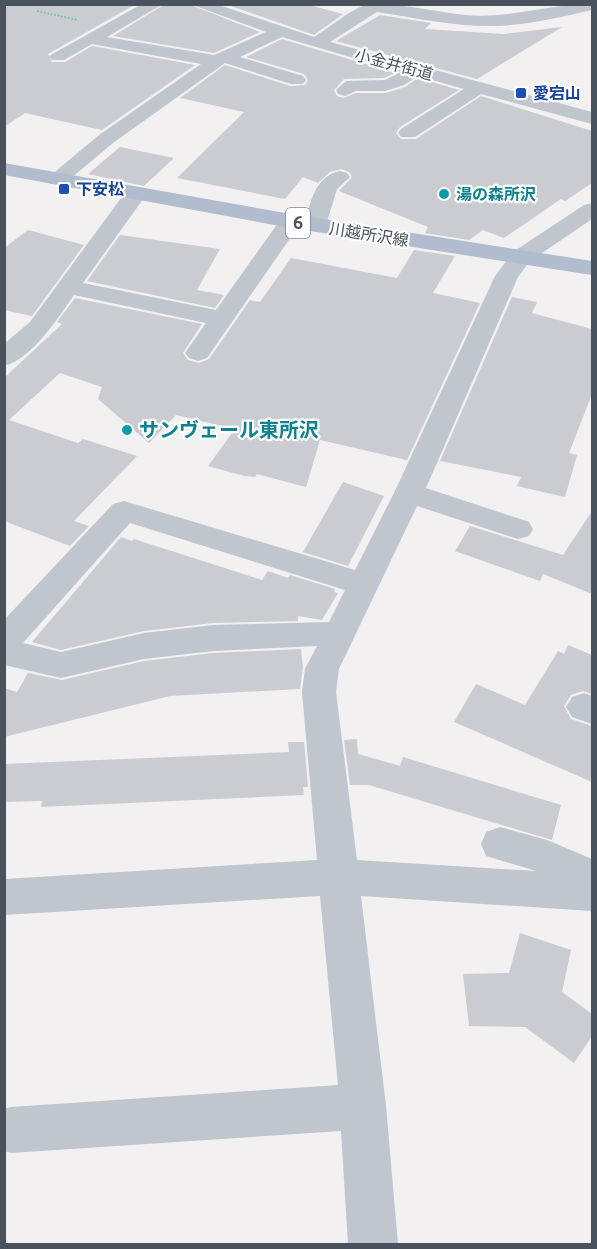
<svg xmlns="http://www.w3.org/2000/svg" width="597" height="1249" viewBox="0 0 597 1249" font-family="Ubuntu,'Noto Sans JP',sans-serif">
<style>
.building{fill:#caccd2}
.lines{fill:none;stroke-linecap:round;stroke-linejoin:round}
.path{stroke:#7acba8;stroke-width:2;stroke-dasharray:2 1.5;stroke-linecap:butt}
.minor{fill:#bfc6ce;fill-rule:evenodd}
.major{fill:#b1bdce;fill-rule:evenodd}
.transit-dot{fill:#1a4fb4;stroke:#fff;stroke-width:2}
.culture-dot{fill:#0f9aa8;stroke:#fff;stroke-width:2}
.labels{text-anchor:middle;stroke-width:4.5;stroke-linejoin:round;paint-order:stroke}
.far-street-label{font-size:16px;fill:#49525d;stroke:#fff}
.far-transit-label{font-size:16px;font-weight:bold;fill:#164399;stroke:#fff;text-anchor:start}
.far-culture-label{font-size:16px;font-weight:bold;fill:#0d838f;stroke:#fff;text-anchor:start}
.shield{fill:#fff;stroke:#80868e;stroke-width:1.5}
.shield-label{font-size:18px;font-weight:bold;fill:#49525d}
.culture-label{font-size:20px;font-weight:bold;fill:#0d838f;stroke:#fff;text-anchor:start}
</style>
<rect width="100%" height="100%" fill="#f2f0f0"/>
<!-- building -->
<path class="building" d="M4,4H136L48,54L52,62H65L92,46L195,65L102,130L25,113L4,127Z
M165,4H188L260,32L214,53L113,36Z
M225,4H305L343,14L314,35Z
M380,15L431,23L425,29L504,34L562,27L477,79L336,41Z
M282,39L395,73L384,78L344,79L334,90L337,96L344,98L356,93H386L405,87L418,78L459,90L400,127L396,133L401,139H416L481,96L592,131V183L565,201L561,199L504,238L483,230L469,240L425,233L428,227L339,191L352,177L349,172L341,169L330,172L318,183L303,177L285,199L177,178L244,112L180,98L225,65L290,86L305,85L308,80L304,74L246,57Z
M120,147L174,158L144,186L88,174Z
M28,230L84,245L32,316L4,310V248Z
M120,235L220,249L197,290L224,295L215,308L87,281Z
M414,250L455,256L433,293L480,303L407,460L320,440L306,487L257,474L255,477L244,476L208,466L235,429L176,415L149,443L98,399L102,387L60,373L9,420L78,443L83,439L137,456L74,521L89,526L70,546L4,521V378L62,324L57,322L75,298L202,324L183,353L188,360L199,363L209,359L250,300L260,302L291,258L397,278Z
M512,297L537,302L532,313L592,329V394L569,453L577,455L565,497L517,486L521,477L440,461Z
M343,482L384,496L348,566L303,552Z
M592,511V594L543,574L540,581L455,551L470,526L563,555Z
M121,537L132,541L134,539L262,580L268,571L288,578L290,575L335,589L334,592L338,593L322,620L298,616V621L213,623L144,631L61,650L32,642Z
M568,645L592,655V694L583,691L571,695L564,706L571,719L592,726V782L454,722L476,684L525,705L558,651L564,654Z
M301,649L303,667L300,689L170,696L4,737V688L17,692L28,673L62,680L144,661L213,653Z
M357,739L358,754L400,766L403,757L561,805L552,840L369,785H350L344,740Z
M288,742H304L308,787H303L304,795L41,807L42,801L4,802V764L289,752Z
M520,933L571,950L562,992L592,1014V1036L574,1063L525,1027L469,1026L463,974L509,973Z"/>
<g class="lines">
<!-- path -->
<path class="path" d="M37,11L78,20"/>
<!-- minor -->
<path class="minor" d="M142,4H163L107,37L214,55L266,32L190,4H216L314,37C330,27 347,12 365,5C383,0 442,13 465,15C509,19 549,4 592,4V10C561,17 529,25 496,26C456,27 416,18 377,12L330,42L592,112V124L481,94L415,137H401L398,133L401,129L464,89L418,76L404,85L385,91H356L345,96L338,94L336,90L346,81L385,80L401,72L282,37L240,57L303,76L306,80L303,84H291L225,63L113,143L64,184H50L47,180L50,176L99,135L201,64L92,44L64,60H52L49,56Z
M340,171L347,173L350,177L337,189L326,225L323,230H307L304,225C311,202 314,177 340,171Z
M135,189L143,190L146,195L83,283L216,310L283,216H299L302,221L207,358L198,361L189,358L185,353L206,323L74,295C58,318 32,359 4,366V344L30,322L127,190Z
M592,203V219L529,262L518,277L426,488L529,522L533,529L529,536L518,539L417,506L339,669L336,692L357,860L536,871L486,856L481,844L486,832L500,827L547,840L592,859V911L361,896L386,1106L398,1244H348L341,1131L11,1153L4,1151V1109L11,1107L338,1085L320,896L4,915V879L317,860L302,692L305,669L317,646L213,651L144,659L61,678L4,665V620L113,504L124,501L355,570L394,493L495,276L513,252L584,205ZM130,523L345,590L329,622L213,625L144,633L61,652L23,643Z
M584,693L592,696V724L572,717L566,707L572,697Z"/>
<!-- major -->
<path class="major" d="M4,163L291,214L592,261V275L291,228L4,175Z"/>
</g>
<!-- markers -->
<g class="transit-dot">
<rect x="515" y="87" width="12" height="12" rx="3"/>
<rect x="58" y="183" width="12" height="12" rx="3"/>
</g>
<g class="culture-dot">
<circle cx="444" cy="194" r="6"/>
<circle cx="127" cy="430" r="6"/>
</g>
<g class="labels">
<!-- far-street labels -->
<g class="far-street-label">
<text transform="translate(394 64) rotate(15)" y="6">小金井街道</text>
<text transform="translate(369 234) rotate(9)" y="6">川越所沢線</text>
</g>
<!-- far-transit labels -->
<g class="far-transit-label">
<text x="533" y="99">愛宕山</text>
<text x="76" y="195">下安松</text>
</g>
<!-- far-culture labels -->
<g class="far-culture-label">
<text x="456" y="200">湯の森所沢</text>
</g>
<!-- shield labels -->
<rect class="shield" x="286" y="208" width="24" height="30" rx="4.5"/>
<g class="shield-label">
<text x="298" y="229">6</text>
</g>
<!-- culture labels -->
<g class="culture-label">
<text x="139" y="437">サンヴェール東所沢</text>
</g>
</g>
<!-- border -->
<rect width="597" height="1249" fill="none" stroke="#49525d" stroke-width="12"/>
</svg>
